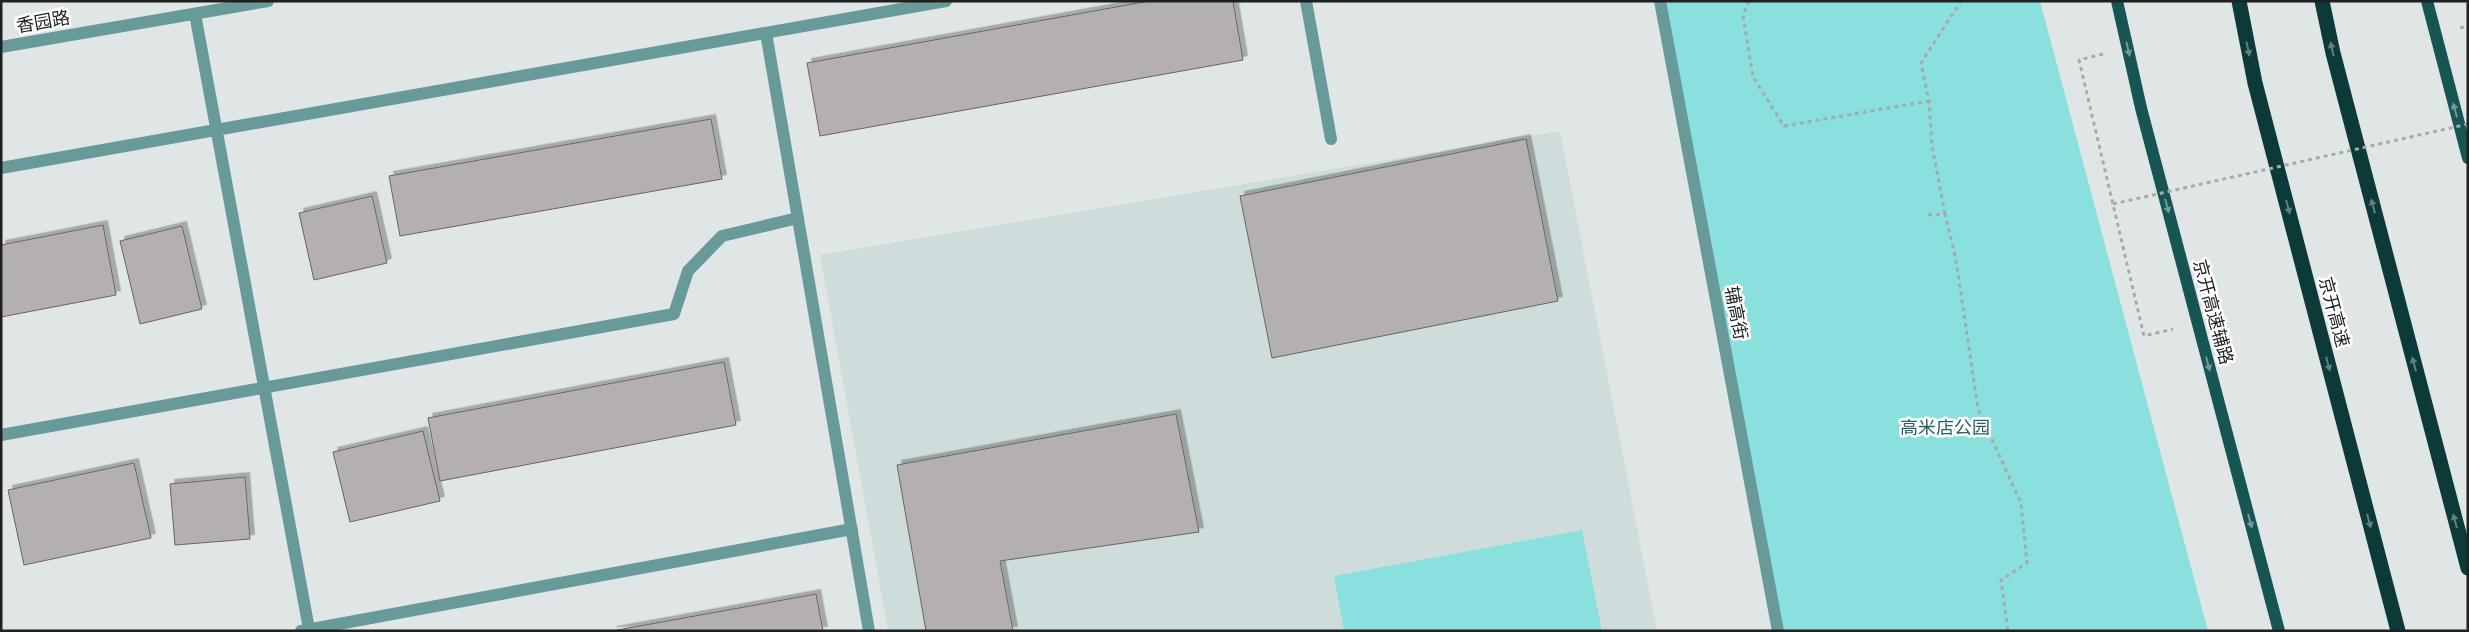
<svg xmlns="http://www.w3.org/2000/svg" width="2469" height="632" viewBox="0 0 2469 632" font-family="'IBM Plex Sans','Noto Sans SC',sans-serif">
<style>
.built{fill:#cedddc}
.green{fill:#8ae0dd}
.building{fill:#b4afb0;stroke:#696465;filter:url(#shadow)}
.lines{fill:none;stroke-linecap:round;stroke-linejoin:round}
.path{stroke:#a6aaaa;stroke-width:3;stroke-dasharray:4 4;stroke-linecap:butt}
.minor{stroke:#679a98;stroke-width:12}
.major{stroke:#165553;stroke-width:12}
.highway{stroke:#0c3a39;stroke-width:15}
.path-bridge{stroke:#a6aaaa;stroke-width:3;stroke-dasharray:4 4;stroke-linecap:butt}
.oneway{fill:#739998}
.oneway2{fill:#617f7e}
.labels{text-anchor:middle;stroke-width:5;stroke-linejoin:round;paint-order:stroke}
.street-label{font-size:18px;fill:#1f2121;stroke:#fff}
.park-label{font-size:18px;fill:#276160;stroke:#fff}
</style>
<defs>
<filter id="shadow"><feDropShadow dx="4.5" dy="-4.5" stdDeviation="0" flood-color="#0004"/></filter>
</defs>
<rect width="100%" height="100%" fill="#e0e6e6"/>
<!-- built -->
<path class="built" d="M1560,131L1657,631H888L820,255Z"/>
<!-- green -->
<path class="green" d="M1660,1H2040L2208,631H1778Z
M1582,530L1602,631H1344L1334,576Z"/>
<!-- building -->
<path class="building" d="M1149,1H1233L1243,60L820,136L807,63Z
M711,119L722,179L400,236L389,176Z
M1526,139L1558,301L1272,358L1240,196Z
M372,196L387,263L314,280L299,213Z
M103,225L116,295L1,317V245Z
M182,226L202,309L140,324L120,241Z
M724,362L736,425L440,481L428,418Z
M1176,414L1199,532L1000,561L1013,631H926L897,465Z
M423,431L440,501L350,522L333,452Z
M134,463L151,538L24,565L8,490Z
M245,477L250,539L175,545L170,484Z
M816,594L823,631H612Z"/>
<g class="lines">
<!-- path -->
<path class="path" d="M1749,1L1743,15L1753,77L1784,126L1929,101
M2460,28L2468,26
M2103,54L2079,60L2144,336L2173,329
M1945,214L1932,146L1929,101L1921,63L1961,1
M1928,215L1945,214L1956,260L1978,409L2021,503L2027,563L2001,580L2008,631"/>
<!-- minor -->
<path class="minor" d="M1306,1L1331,139
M1660,1L1778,631
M195,14L309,629
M766,33L869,631
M1,47L268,1
M1,168L946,1
M1,435L674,314L688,271L722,236L798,218
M301,631L852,529"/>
<!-- major -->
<path class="major" d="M2117,1L2141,108L2279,631
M2427,1L2468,158"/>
<!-- highway -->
<path class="highway" d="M2239,1L2255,83L2398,631
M2322,1L2333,53L2468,568"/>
<!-- path-bridge -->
<path class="path-bridge" d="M2113,204L2468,124"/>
</g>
<!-- one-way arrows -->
<defs><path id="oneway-solid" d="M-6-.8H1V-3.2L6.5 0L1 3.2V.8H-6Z" transform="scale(1.25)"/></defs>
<g class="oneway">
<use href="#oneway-solid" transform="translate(2128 49) rotate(77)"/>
<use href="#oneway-solid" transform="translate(2455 110) rotate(-105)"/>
<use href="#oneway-solid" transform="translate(2167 206) rotate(75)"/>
<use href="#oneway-solid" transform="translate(2208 364) rotate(75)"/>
<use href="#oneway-solid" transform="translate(2250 521) rotate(75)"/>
</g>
<g class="oneway2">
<use href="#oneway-solid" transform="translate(2248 49) rotate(78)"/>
<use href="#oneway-solid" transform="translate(2332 49) rotate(-103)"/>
<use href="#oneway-solid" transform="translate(2373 206) rotate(-105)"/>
<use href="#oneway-solid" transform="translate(2288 207) rotate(75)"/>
<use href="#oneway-solid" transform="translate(2328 364) rotate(75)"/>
<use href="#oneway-solid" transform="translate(2414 364) rotate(-105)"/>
<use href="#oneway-solid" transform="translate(2369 521) rotate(75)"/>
<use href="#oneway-solid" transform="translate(2455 521) rotate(-105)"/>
</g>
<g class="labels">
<!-- street labels -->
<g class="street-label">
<text transform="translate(43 22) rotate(-10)" y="6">香园路</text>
<text transform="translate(2213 312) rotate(75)" y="6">京开高速辅路</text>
<text transform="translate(2334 312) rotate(75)" y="6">京开高速</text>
<text transform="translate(1736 313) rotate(79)" y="6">辅高街</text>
</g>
<!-- park labels -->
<g class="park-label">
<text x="1945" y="434">高米店公园</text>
</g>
</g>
<!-- border -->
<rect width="2469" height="632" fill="none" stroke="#1f2121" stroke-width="5"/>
</svg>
